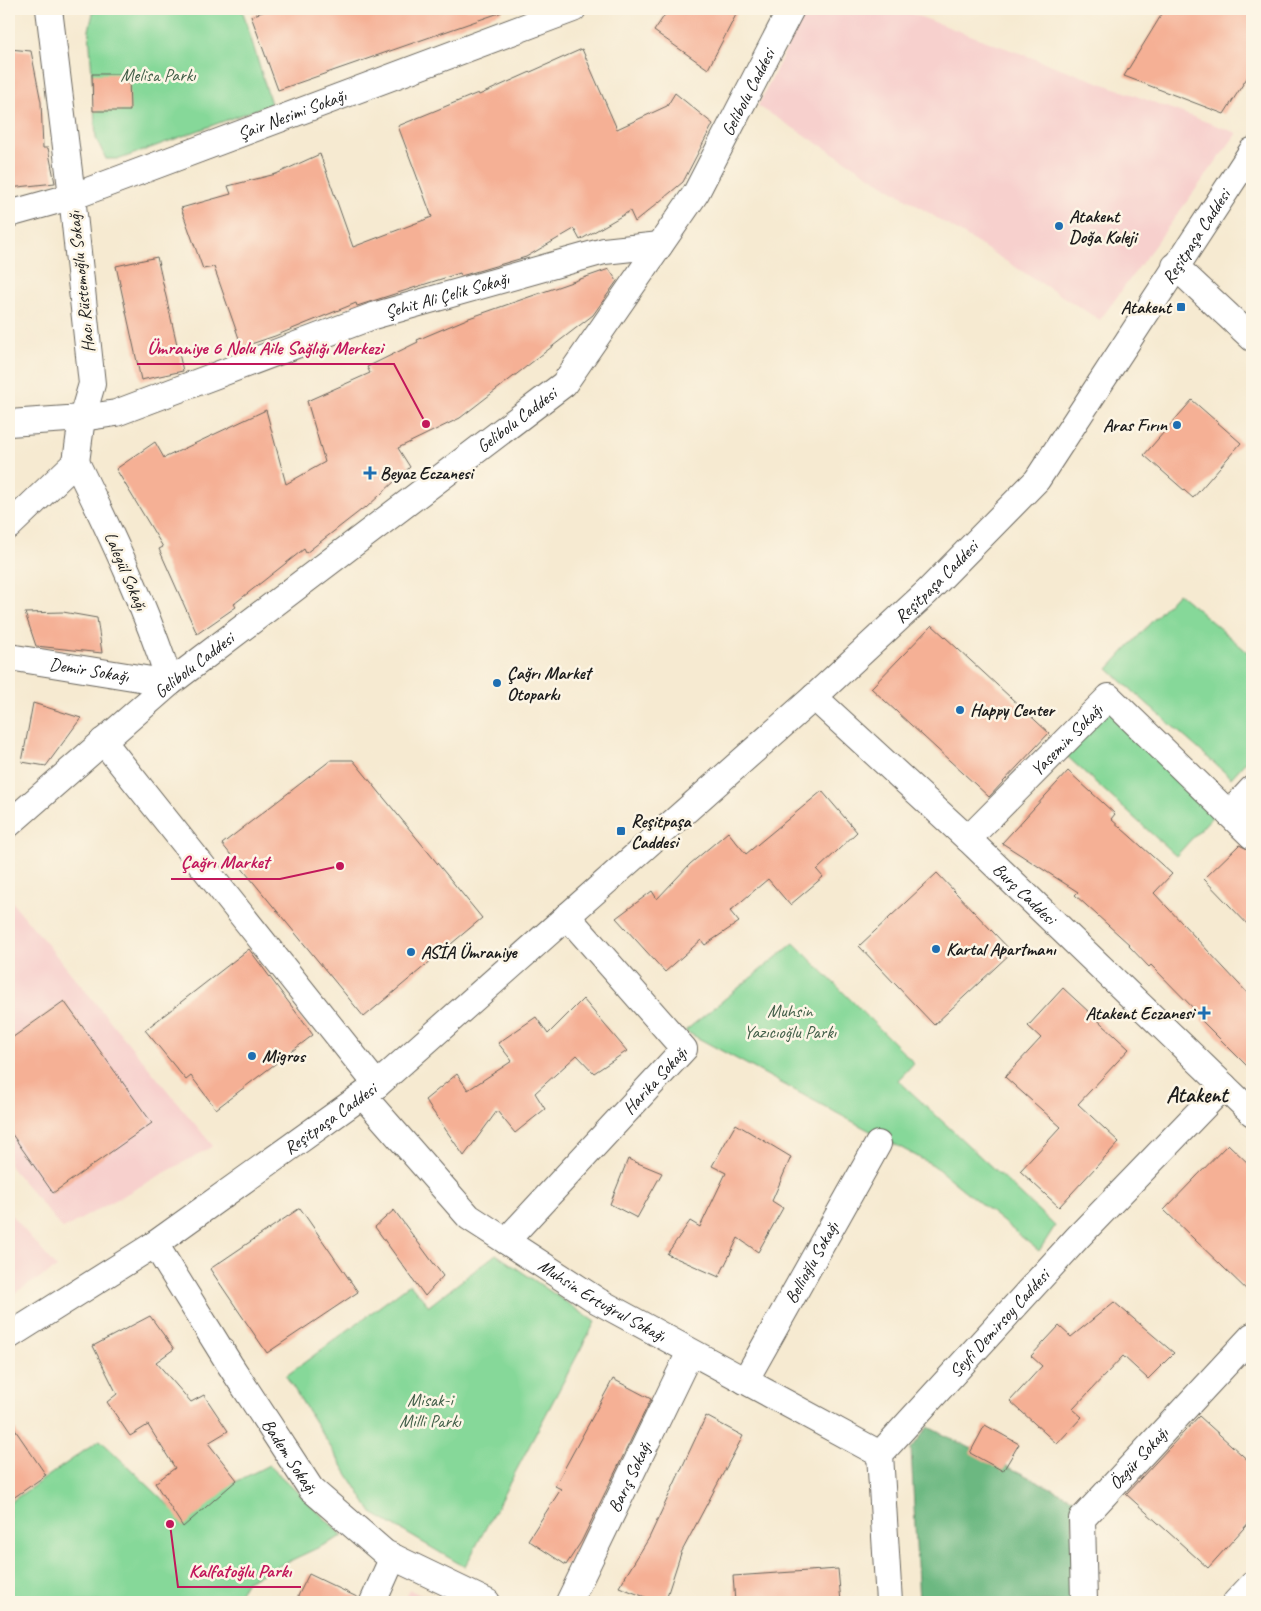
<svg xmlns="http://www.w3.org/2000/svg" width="1261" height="1611" viewBox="0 0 1261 1611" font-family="Caveat,sans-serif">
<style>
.built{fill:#f7d0cd}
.green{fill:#86d899;stroke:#517a5a}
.forest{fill:#6cb881;stroke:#446a4e}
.building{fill:#f5b095}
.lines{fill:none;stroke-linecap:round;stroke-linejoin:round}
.minor-casing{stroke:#68645b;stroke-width:28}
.minor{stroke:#fff;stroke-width:26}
.poi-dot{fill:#1f6fb2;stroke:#fcf5e5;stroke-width:2}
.labels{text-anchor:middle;stroke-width:5;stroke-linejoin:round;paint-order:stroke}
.park-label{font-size:18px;fill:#415e48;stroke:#fcf5e5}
.street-label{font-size:18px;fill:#1c1c1c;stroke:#fcf5e5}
.poi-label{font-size:18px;font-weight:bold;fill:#1c1c1c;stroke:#fcf5e5;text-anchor:start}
.district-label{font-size:22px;font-weight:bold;fill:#1c1c1c;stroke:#fcf5e5}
.leader{fill:none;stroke:#c2185b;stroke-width:2}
.callout-dot{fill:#c2185b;stroke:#fcf5e5;stroke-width:2}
.callout-label{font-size:19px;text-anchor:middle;font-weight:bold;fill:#c2185b;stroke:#fcf5e5;stroke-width:5;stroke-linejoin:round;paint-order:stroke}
</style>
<rect width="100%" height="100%" fill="#fcf5e5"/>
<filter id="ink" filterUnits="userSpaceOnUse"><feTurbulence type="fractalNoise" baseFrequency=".02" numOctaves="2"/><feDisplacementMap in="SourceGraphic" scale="10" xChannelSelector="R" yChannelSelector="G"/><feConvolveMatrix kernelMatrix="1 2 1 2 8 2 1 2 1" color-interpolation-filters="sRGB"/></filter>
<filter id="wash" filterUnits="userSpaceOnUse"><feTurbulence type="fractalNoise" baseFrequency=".0096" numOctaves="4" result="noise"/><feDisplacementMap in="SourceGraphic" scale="20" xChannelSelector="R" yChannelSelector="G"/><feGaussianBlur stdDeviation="1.12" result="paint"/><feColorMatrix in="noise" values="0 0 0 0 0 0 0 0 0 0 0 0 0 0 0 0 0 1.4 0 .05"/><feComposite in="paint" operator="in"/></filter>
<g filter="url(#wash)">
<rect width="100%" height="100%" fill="#f6ead1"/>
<!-- built -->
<path class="built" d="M806,9H899L1237,133L1100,320L758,106Z
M9,898L213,1146L63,1229L9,1165Z
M9,1212L57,1268L9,1296Z
M410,1590L436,1602H404Z"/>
<!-- green -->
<path class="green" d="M94,9H242L271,104L120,159H106L96,138L89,30Z
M1178,593L1252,656V755L1231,778L1108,669Z
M1113,702L1222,806L1176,856L1058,748Z
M794,943L914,1063L898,1080L1055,1226L1039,1251L933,1165L685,1031Z
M496,1254L595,1322L465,1567L372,1513L286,1376L410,1284L429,1306Z
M100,1440L176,1512L269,1465L343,1536L247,1581L234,1602H9V1503Z"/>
<!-- forest -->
<path class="forest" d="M928,1427L1073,1499L1072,1602H919L911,1449Z"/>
<g id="blocks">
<!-- building -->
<path class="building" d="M271,9H502V12L278,90L251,16Z
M674,9H739L708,69L654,31L666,13Z
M1165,9H1252V70L1224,114L1124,76Z
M9,49L31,51L41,102L43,148H48L55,183L9,188L13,141L9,137Z
M582,49L617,129L667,106L675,93L713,124L683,182L635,222L630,211L580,240L574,229L526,257L461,276L460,273L357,306L356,303L275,336L242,347L214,267L203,269L181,208L231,194L228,186L276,174L320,154L353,247L432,217L398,126L478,93L479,95Z
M92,74H129L130,111H93Z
M157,257L183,371L141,380L116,266Z
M609,269L617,281L593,315L460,418L398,448L410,467L366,508L365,507L306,553L304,549L234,604L236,607L197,634L159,549L163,547L116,469L155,442L164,458L266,410L286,484L325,462L307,401L370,373L367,367L418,342L417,340L469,318Z
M1192,400L1241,443L1193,498L1144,455Z
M63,612L97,618L102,653L36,646L25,613Z
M932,625L1049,733L989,797L871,688Z
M33,703L81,718L46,766L22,762Z
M331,760H353L482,918L364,1017L222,844Z
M1068,771L1115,814L1111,819L1172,874L1154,893L1252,998V1071L1201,1020L1203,1018L1151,965L1149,967L1129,946L1130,945L1075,895L1078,892L1002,843Z
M822,791L857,832L817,870L823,877L790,905L768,879L730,911L739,922L705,945L701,940L665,972L616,918L652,891L657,899L690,864L728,832L746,854Z
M1239,845L1252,851V929L1204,879Z
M937,873L1012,952L934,1025L859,946Z
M249,949L313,1035L216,1109L191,1076L186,1080L145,1030Z
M1063,988L1129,1049L1078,1104L1119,1142L1059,1207L1020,1171L1061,1127L1005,1077L1041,1038L1028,1026Z
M583,999L627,1051L594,1073L577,1055L535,1093L545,1109L515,1133L497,1111L464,1156L425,1100L457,1074L468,1090L512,1061L498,1043L536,1017L548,1034Z
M64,1001L152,1123L53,1193L9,1130V1040Z
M736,1124L791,1157L772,1201L783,1208L758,1252L738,1238L719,1277L667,1254L690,1221L700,1227L726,1173L712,1166Z
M1228,1144L1252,1167V1295L1164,1210Z
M628,1159L662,1173L637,1218L610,1204Z
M300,1208L358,1292L267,1353L210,1269Z
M394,1210L443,1276L425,1296L375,1227Z
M1114,1302L1174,1353L1148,1379L1123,1356L1073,1409L1082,1417L1057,1444L1010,1401L1042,1366L1031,1356L1059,1326L1071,1337Z
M150,1316L174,1349L156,1362L191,1402L204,1395L228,1431L208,1443L237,1480L183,1527L155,1483L175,1468L148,1425L130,1436L107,1402L117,1394L93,1346Z
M613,1379L651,1399L581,1542L566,1565L528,1540L561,1489L555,1486Z
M706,1416L743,1436L681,1553L665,1602H658L619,1587L649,1538Z
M1199,1416L1252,1464V1519L1208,1568L1126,1494Z
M9,1421L46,1475L9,1501Z
M985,1425L1019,1444L1003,1471L970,1453Z
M838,1569L841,1602H735L733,1576Z
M309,1574L359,1598L358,1602H295Z"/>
</g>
</g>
<g filter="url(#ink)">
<use href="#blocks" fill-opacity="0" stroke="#68645b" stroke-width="1"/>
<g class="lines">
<!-- minor casing -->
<g class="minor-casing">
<g id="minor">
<path id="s1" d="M9,214L77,195L573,9"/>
<path d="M1175,266L1252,338"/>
<path id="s2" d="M9,423L82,418L116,413L373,316L604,251L660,245"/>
<path d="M9,526L76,462L82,418L92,384L72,196L49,9"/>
<path id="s3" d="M9,657L170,683C146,607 111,534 76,462"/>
<path id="s4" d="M814,697L968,839L1252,1113"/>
<path d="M103,741L377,1085"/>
<path d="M1229,814L1252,789"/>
<path id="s5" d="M9,824L170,683L564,384L696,193L791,9"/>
<path id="s6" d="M968,839L1109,697L1252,836"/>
<path id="s7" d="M363,1096L469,1217L598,1301L880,1454"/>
<path id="s8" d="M506,1241L684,1049L567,916"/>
<path id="s9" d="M155,1244L230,1365L311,1489L385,1553L487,1602"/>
<path id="s10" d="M9,1336L155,1244L377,1085L814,697L927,592L1037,480L1252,151"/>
<path id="s11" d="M745,1381L878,1144"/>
<path d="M373,1602L393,1557"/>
<path id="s12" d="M569,1602L690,1352"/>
<path id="s13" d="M889,1602L880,1454L1078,1237L1224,1086"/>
<path id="s14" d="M1084,1602L1082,1519L1252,1336"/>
<path d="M1236,1602L1252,1585"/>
</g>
</g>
<!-- minor -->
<use href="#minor" class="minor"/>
</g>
</g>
<!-- markers -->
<g class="poi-dot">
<circle cx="1059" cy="226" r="5"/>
<rect x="1176" y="302" width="10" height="10" rx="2.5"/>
<circle cx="1177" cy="425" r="5"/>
<path d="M367.5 465.5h5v5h5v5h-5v5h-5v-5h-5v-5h5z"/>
<circle cx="497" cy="683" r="5"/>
<circle cx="960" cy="710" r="5"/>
<rect x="616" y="826" width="10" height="10" rx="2.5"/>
<circle cx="936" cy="949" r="5"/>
<circle cx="411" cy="952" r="5"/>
<path d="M1201.5 1005.5h5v5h5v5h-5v5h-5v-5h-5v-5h5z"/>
<circle cx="252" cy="1056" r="5"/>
</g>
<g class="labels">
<!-- park labels -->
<g class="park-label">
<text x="158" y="81">Melisa Parkı</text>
<text x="790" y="1017">Muhsin<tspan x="790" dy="21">Yazıcıoğlu Parkı</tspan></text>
<text x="430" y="1406">Misak-i<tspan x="430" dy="21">Milli Parkı</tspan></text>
</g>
<!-- street labels -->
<g class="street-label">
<text dy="6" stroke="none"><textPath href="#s5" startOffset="1054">Gelibolu Caddesi</textPath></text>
<text dy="6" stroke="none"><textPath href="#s1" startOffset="300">Şair Nesimi Sokağı</textPath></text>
<text dy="6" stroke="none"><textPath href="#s10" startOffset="1632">Reşitpaşa Caddesi</textPath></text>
<text transform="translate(81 282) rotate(-96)" y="6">Hacı Rüstemoğlu Sokağı</text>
<text dy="6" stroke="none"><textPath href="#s2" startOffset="459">Şehit Ali Çelik Sokağı</textPath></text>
<text dy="6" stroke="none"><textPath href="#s5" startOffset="649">Gelibolu Caddesi</textPath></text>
<text transform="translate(126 571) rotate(67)" y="6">Lalegül Sokağı</text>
<text dy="6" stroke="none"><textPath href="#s10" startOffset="1198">Reşitpaşa Caddesi</textPath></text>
<text dy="6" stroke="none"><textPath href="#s5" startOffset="244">Gelibolu Caddesi</textPath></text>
<text dy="6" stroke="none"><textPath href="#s3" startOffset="81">Demir Sokağı</textPath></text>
<text dy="6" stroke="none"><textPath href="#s6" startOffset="140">Yasemin Sokağı</textPath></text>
<text dy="6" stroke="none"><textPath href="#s4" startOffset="288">Burç Caddesi</textPath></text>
<text dy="6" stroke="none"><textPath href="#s8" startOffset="219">Harika Sokağı</textPath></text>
<text dy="6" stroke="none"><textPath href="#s10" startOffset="388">Reşitpaşa Caddesi</textPath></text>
<text dy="6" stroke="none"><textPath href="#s11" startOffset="136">Bellioğlu Sokağı</textPath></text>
<text dy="6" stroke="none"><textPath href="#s7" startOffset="318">Muhsin Ertuğrul Sokağı</textPath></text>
<text dy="6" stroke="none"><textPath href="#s13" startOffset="325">Seyfi Demirsoy Caddesi</textPath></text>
<text dy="6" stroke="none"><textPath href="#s9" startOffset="251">Badem Sokağı</textPath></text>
<text dy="6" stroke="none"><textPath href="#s14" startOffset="166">Özgür Sokağı</textPath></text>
<text dy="6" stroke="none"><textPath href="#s12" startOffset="139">Barış Sokağı</textPath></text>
</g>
<!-- poi labels -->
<g class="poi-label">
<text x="1069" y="222">Atakent<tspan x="1069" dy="21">Doğa Koleji</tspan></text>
<text x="1171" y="313" text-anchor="end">Atakent</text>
<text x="1167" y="431" text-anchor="end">Aras Fırın</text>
<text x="380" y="479">Beyaz Eczanesi</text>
<text x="507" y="679">Çağrı Market<tspan x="507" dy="21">Otoparkı</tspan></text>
<text x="970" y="716">Happy Center</text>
<text x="631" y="827">Reşitpaşa<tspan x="631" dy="21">Caddesi</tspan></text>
<text x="946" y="955">Kartal Apartmanı</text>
<text x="421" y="958">ASİA Ümraniye</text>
<text x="1194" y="1019" text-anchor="end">Atakent Eczanesi</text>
<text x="262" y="1062">Migros</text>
</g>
<!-- district labels -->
<g class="district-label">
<text x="1197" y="1102">Atakent</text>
</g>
</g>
<!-- callouts -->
<path class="leader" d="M426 424L394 364H137M340 866L280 879H171M170 1524L178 1587H301"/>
<g class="callout-dot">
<circle cx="426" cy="424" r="5"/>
<circle cx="340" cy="866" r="5"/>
<circle cx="170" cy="1524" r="5"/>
</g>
<g class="callout-label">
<text x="265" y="354">Ümraniye 6 Nolu Aile Sağlığı Merkezi</text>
<text x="225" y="868">Çağrı Market</text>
<text x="240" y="1577">Kalfatoğlu Parkı</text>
</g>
<!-- margin -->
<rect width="1261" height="1611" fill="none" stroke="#fcf5e5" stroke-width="30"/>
</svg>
